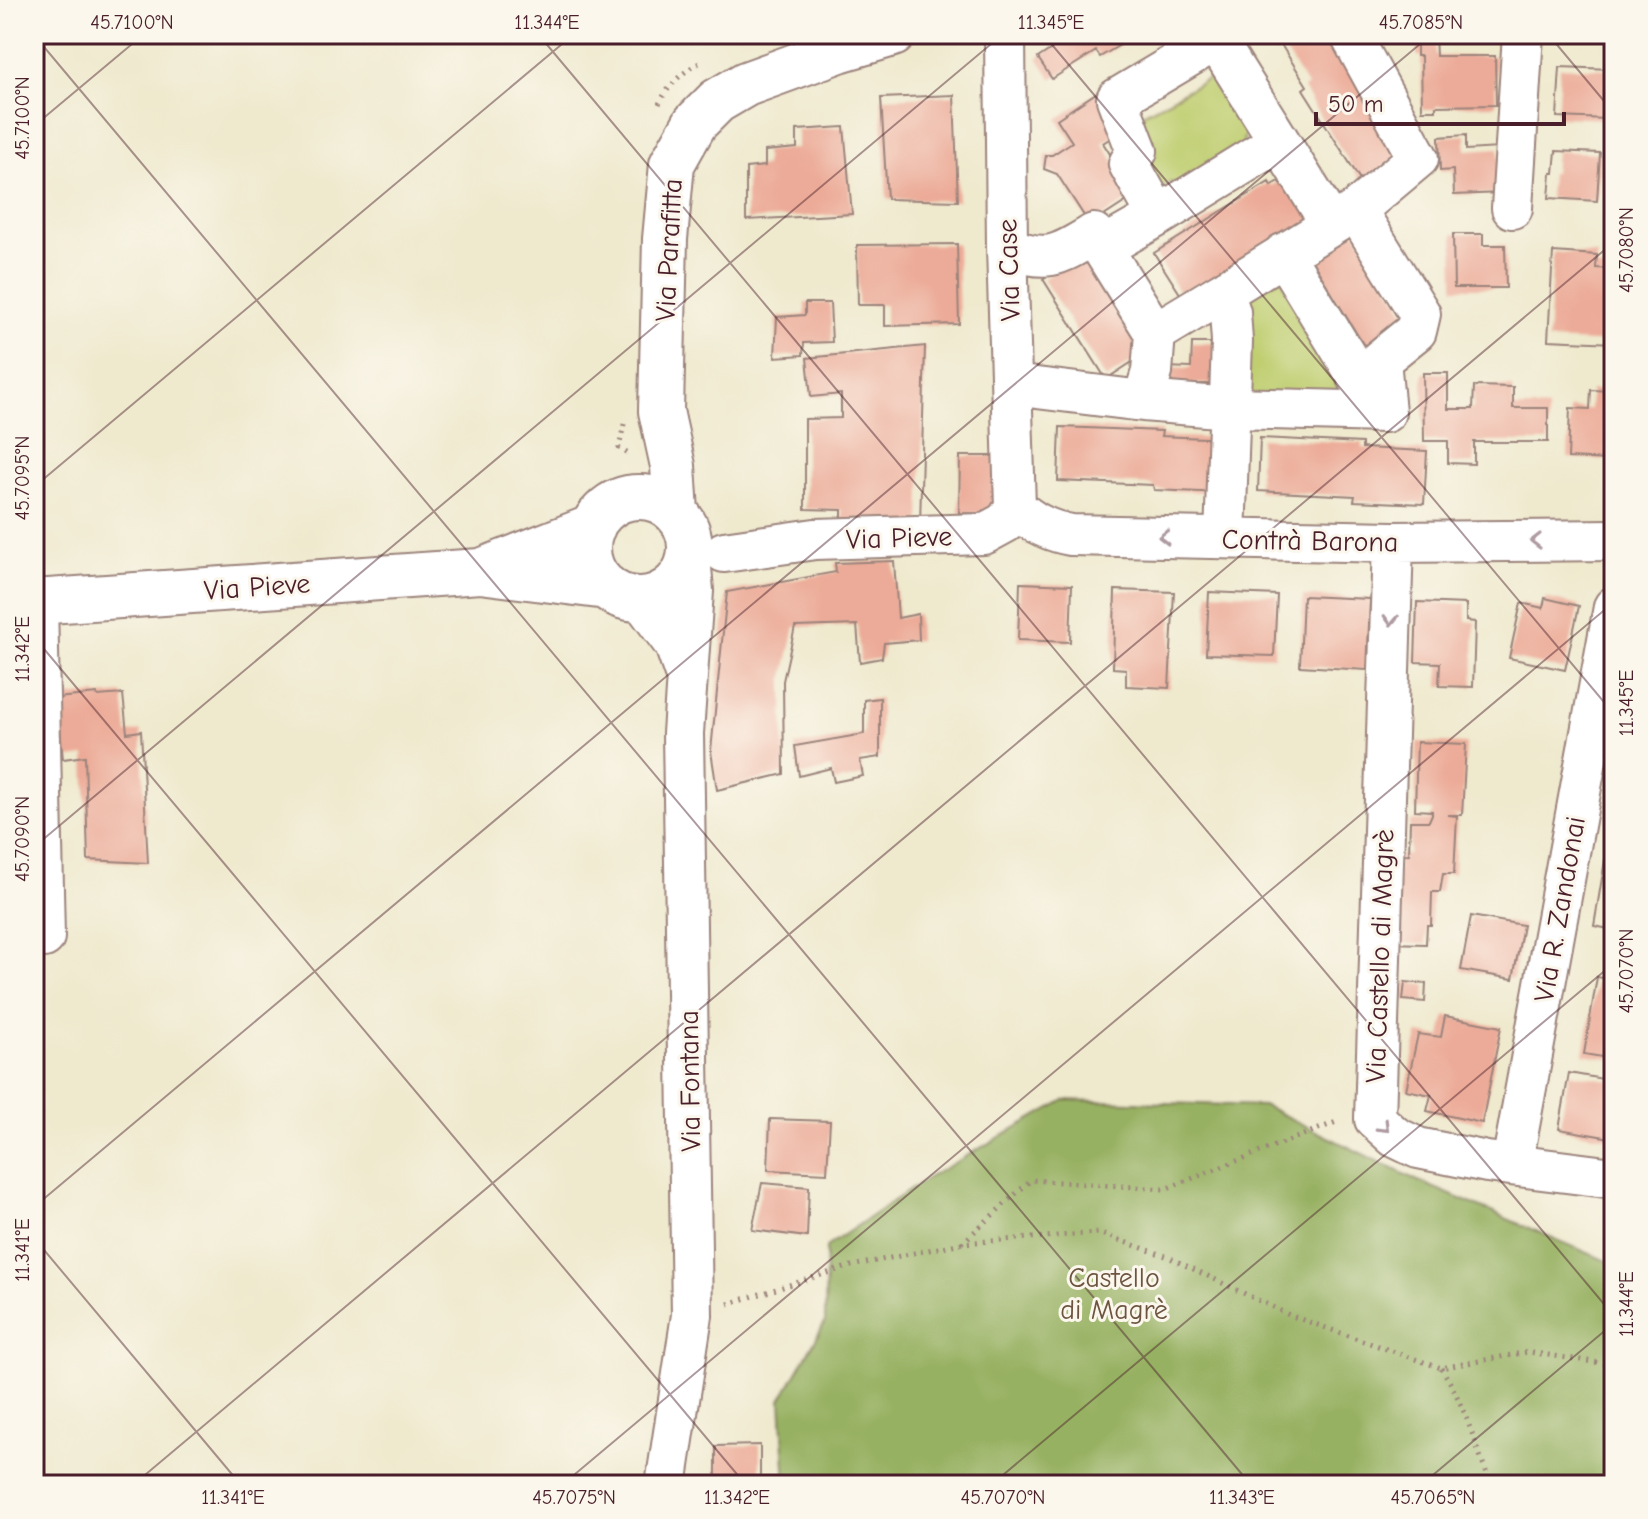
<svg xmlns="http://www.w3.org/2000/svg" width="1648" height="1519" viewBox="0 0 1648 1519" font-family="'Comic Neue',sans-serif">
<style>
.green{fill:#bfce70;stroke:#84764e;stroke-width:2}
.forest{fill:#97b162;stroke:#706846;stroke-width:2}
.building{fill:#ecab98}
.lines{fill:none;stroke-linecap:round;stroke-linejoin:round}
.minor-casing{stroke:#9c847c;stroke-width:44}
.tertiary-casing{stroke:#9c847c;stroke-width:48}
.path{stroke:#9c847c;stroke-width:5;stroke-dasharray:2 6;stroke-linecap:butt}
.minor{stroke:#fff;stroke-width:40}
.tertiary{stroke:#fff;stroke-width:44}
.oneway{stroke:#ae9aa0}
.ticks{fill:none;stroke:#4a1f2b;stroke-width:2;stroke-opacity:0.45}
.labels{text-anchor:middle;stroke-width:6;stroke-linejoin:round;paint-order:stroke}
.street-label{font-size:28px;fill:#4a1f2b;stroke:#fbf7ec}
.park-label{font-size:28px;fill:#6d5440;stroke:#fbf7ec}
.neatline{fill:none;stroke:#4a1f2b;stroke-width:3}
.ticks-label{font-size:20px;text-anchor:middle;fill:#4a1f2b}
</style>
<rect width="100%" height="100%" fill="#fbf7ec"/>
<filter id="ink" filterUnits="userSpaceOnUse"><feTurbulence type="fractalNoise" baseFrequency=".0125" numOctaves="2"/><feDisplacementMap in="SourceGraphic" scale="16" xChannelSelector="R" yChannelSelector="G"/><feConvolveMatrix kernelMatrix="1 2 1 2 8 2 1 2 1" color-interpolation-filters="sRGB"/></filter>
<filter id="wash" filterUnits="userSpaceOnUse"><feTurbulence type="fractalNoise" baseFrequency=".006" numOctaves="4" result="noise"/><feDisplacementMap in="SourceGraphic" scale="32" xChannelSelector="R" yChannelSelector="G"/><feGaussianBlur stdDeviation="1.8" result="paint"/><feColorMatrix in="noise" values="0 0 0 0 0 0 0 0 0 0 0 0 0 0 0 0 0 1.4 0 .05"/><feComposite in="paint" operator="in"/></filter>
<g filter="url(#wash)">
<rect width="100%" height="100%" fill="#efe9ce"/>
<!-- green -->
<path class="green" d="M1217,74L1249,130V134L1243,139L1250,152L1189,189L1171,182L1155,192L1135,118Z
M1281,277L1360,396H1245V299Z"/>
<!-- forest -->
<path class="forest" d="M1065,1100L1265,1106L1418,1181L1614,1264V1485H786L781,1400L825,1323L826,1247L926,1179Z"/>
<g id="blocks">
<!-- building -->
<path class="building" d="M1074,34H1138L1100,57L1096,51L1052,79L1038,58Z
M1280,34H1332L1401,156L1361,181L1303,89L1307,86L1280,43L1283,40Z
M1417,34H1435L1436,56H1495L1496,105L1436,106V110H1422L1421,56H1417Z
M1451,34H1495V39L1451,40Z
M1560,67L1611,69L1608,119L1557,117Z
M1099,91L1123,130L1103,143L1136,195L1090,225L1057,174L1044,169L1046,155H1052L1072,142L1057,119Z
M954,95L958,201L887,199L881,98Z
M844,127L852,214L746,220V168L765,166V151L797,148V130Z
M1466,135V150L1499,148L1501,193L1454,195L1453,170L1440,171L1439,137Z
M1556,151L1600,153L1597,201L1549,198L1551,173H1554Z
M1286,177L1316,226L1182,297L1154,253L1269,182L1271,186Z
M1352,226L1412,324L1368,352L1307,253Z
M1453,234H1483V245H1505L1506,288H1454Z
M957,244L959,324L885,326V305H858L857,245Z
M1086,252L1149,351L1106,379L1043,279Z
M1553,252L1597,255L1596,268L1614,269V343L1548,340Z
M805,303H830L832,342L804,343L803,355L775,357L777,317L805,315Z
M1192,343H1214V384H1194V389H1165L1166,367L1191,368Z
M925,346L920,524L842,528V510L805,509V419L841,418V394L811,397L807,358Z
M1423,373H1448V409H1473L1474,386L1513,387V408H1548V442H1474V464L1448,463V441H1424Z
M1591,390L1614,391V454L1609,453V460L1568,458L1570,408L1590,409Z
M1060,427L1162,431L1161,436L1227,439L1225,493L1154,490L1153,485L1058,481Z
M1260,438L1362,443V448L1427,451L1424,504L1354,501L1355,496L1258,491Z
M960,456H995L994,514L959,513Z
M894,561L898,618L918,614L919,640L884,643L882,658L860,662L857,625L795,627L783,681L784,774L717,790L711,751L727,592L836,572L835,563Z
M1020,583L1072,585L1070,642L1018,640Z
M1115,590L1174,592L1169,688L1126,686V669L1113,668Z
M1209,592L1277,595L1274,656L1206,654Z
M1303,596L1370,599L1367,670L1300,666Z
M1545,598L1579,606L1565,670L1509,658L1521,603L1543,608Z
M1417,602L1466,604V621L1475,622L1473,687L1439,686L1440,663L1415,662Z
M97,694L98,696L123,694L127,733L141,731L148,863L88,860L85,756L63,759L57,698Z
M880,698V757L860,760L863,776L834,782L831,768L799,776L795,746L864,734V700Z
M1417,742L1466,744L1462,815H1448L1457,816L1454,874H1443L1440,892H1432L1431,925H1427L1426,944L1389,943L1399,855L1409,854L1410,821H1429L1432,814V811L1415,810Z
M1605,860L1614,862V930L1594,926Z
M1471,916L1523,925L1513,979L1461,970Z
M1597,977L1614,980V1059L1584,1054Z
M1405,982L1426,984L1425,1002L1403,1000Z
M1445,1016L1501,1027L1482,1123L1427,1111L1431,1095L1406,1090L1418,1034L1441,1037Z
M1569,1073L1614,1081V1120L1611,1138L1559,1129Z
M770,1119L830,1121L827,1173L768,1170Z
M762,1183L809,1187L807,1237L752,1230Z
M760,1445V1485H716V1446Z"/>
</g>
</g>
<g filter="url(#ink)">
<use href="#blocks" fill-opacity="0" stroke="#9c847c" stroke-width="2"/>
<g class="lines">
<!-- minor casing -->
<g class="minor-casing">
<path id="minor" d="M1005,34L1007,247L1015,507
M1512,208L1523,34
M1158,216L1278,142
M1007,247C1047,264 1059,255 1094,234L1102,248L1158,216L1129,164L1137,151L1117,99L1216,40L1331,224
M1102,248L1155,333
M1283,254L1366,390L1385,412
M1012,385L1143,401L1231,408L1385,412L1380,360L1416,331L1420,314L1356,210
M1143,401L1152,372L1155,333L1223,292
M1015,507C1032,523 1049,531 1071,535L1393,542L1614,540
M1225,538L1232,341L1230,312L1223,292L1356,210L1418,158L1350,34
M1393,542L1375,1119L1395,1137L1418,1148L1487,1162L1614,1178
M724,552L815,539L984,534L1006,522L1015,507
M641,599L675,645L684,671
M37,601L44,937
M1512,1164L1614,607
M666,1485L692,1315L683,733L693,591L690,556"/>
</g>
<!-- tertiary casing -->
<g class="tertiary-casing">
<path id="tertiary" d="M588 548a51 51 0 1 1 102 0a51 51 0 1 1-102 0Z
M676,512L673,466L661,411L665,239L672,164L695,123L717,101L746,84L839,50L893,34
M486,569L593,527
M34,602L480,571L607,587"/>
</g>
<!-- path -->
<path class="path" d="M659,104C668,86 683,70 702,62
M624,424L619,448L630,455
M962,1243L1031,1180L1165,1189L1339,1121
M728,1304L847,1267L962,1243L1098,1233L1166,1256L1289,1315L1441,1368L1528,1352L1614,1365
M1441,1368C1466,1404 1474,1446 1492,1485"/>
<!-- minor -->
<use href="#minor" class="minor"/>
<!-- tertiary -->
<use href="#tertiary" class="tertiary"/>
</g>
<!-- one-way arrows -->
<defs><path id="oneway-chevron" d="M-2-3.5L2.5 0L-2 3.5" fill="none" stroke-width="1.6" stroke-linecap="round" stroke-linejoin="round" transform="scale(2)"/></defs>
<g class="oneway">
<use href="#oneway-chevron" transform="translate(1164 537) rotate(-179)"/>
<use href="#oneway-chevron" transform="translate(1536 541) rotate(180)"/>
<use href="#oneway-chevron" transform="translate(1391 620) rotate(92)"/>
<use href="#oneway-chevron" transform="translate(1384 1127) rotate(45)"/>
</g>
</g>
<!-- ticks -->
<path class="ticks" d="M538,34L1614,1316M1043,34L1614,714M1548,34L1614,113M34,35L1251,1485M34,126L144,34M34,487L574,34M34,637L746,1485M34,847L1003,34M34,1207L1432,34M34,1238L241,1485M133,1485L1614,242M562,1485L1614,602M991,1485L1614,963M1421,1485L1614,1323"/>
<g class="labels">
<!-- street labels -->
<g class="street-label">
<text transform="translate(668 250) rotate(-87)" y="10">Via Parafitta</text>
<text transform="translate(1008 270) rotate(-92)" y="10">Via Case</text>
<text transform="translate(899 537) rotate(-2)" y="10">Via Pieve</text>
<text transform="translate(1310 540) rotate(1)" y="10">Contrà Barona</text>
<text transform="translate(257 586) rotate(-4)" y="10">Via Pieve</text>
<text transform="translate(1559 909) rotate(-80)" y="10">Via R. Zandonai</text>
<text transform="translate(1379 956) rotate(-88)" y="10">Via Castello di Magrè</text>
<text transform="translate(689 1081) rotate(-91)" y="10">Via Fontana</text>
</g>
<!-- park labels -->
<g class="park-label">
<text x="1114" y="1287">Castello<tspan x="1114" dy="32">di Magrè</tspan></text>
</g>
</g>
<!-- margin -->
<rect width="1648" height="1519" fill="none" stroke="#fbf7ec" stroke-width="88"/>
<!-- scale -->
<path d="M1316 112v12h248v-12" fill="none" stroke="#4a1f2b" stroke-width="4"/>
<text x="1328" y="112" font-size="24" fill="#4a1f2b" stroke="#fbf7ec" stroke-width="6" paint-order="stroke">50 m</text>
<rect x="44" y="44" width="1560" height="1431" class="neatline"/>
<g class="ticks-label">
<text x="132" y="29">45.7100°N</text>
<text x="547" y="29">11.344°E</text>
<text x="1051" y="29">11.345°E</text>
<text x="1421" y="29">45.7085°N</text>
<text transform="translate(22 118) rotate(-90)" y="7">45.7100°N</text>
<text transform="translate(1626 250) rotate(-90)" y="7">45.7080°N</text>
<text transform="translate(22 478) rotate(-90)" y="7">45.7095°N</text>
<text transform="translate(22 649) rotate(-90)" y="7">11.342°E</text>
<text transform="translate(1626 703) rotate(-90)" y="7">11.345°E</text>
<text transform="translate(22 839) rotate(-90)" y="7">45.7090°N</text>
<text transform="translate(1626 971) rotate(-90)" y="7">45.7070°N</text>
<text transform="translate(22 1250) rotate(-90)" y="7">11.341°E</text>
<text transform="translate(1626 1304) rotate(-90)" y="7">11.344°E</text>
<text x="233" y="1504">11.341°E</text>
<text x="574" y="1504">45.7075°N</text>
<text x="737" y="1504">11.342°E</text>
<text x="1003" y="1504">45.7070°N</text>
<text x="1242" y="1504">11.343°E</text>
<text x="1433" y="1504">45.7065°N</text>
</g>
</svg>
